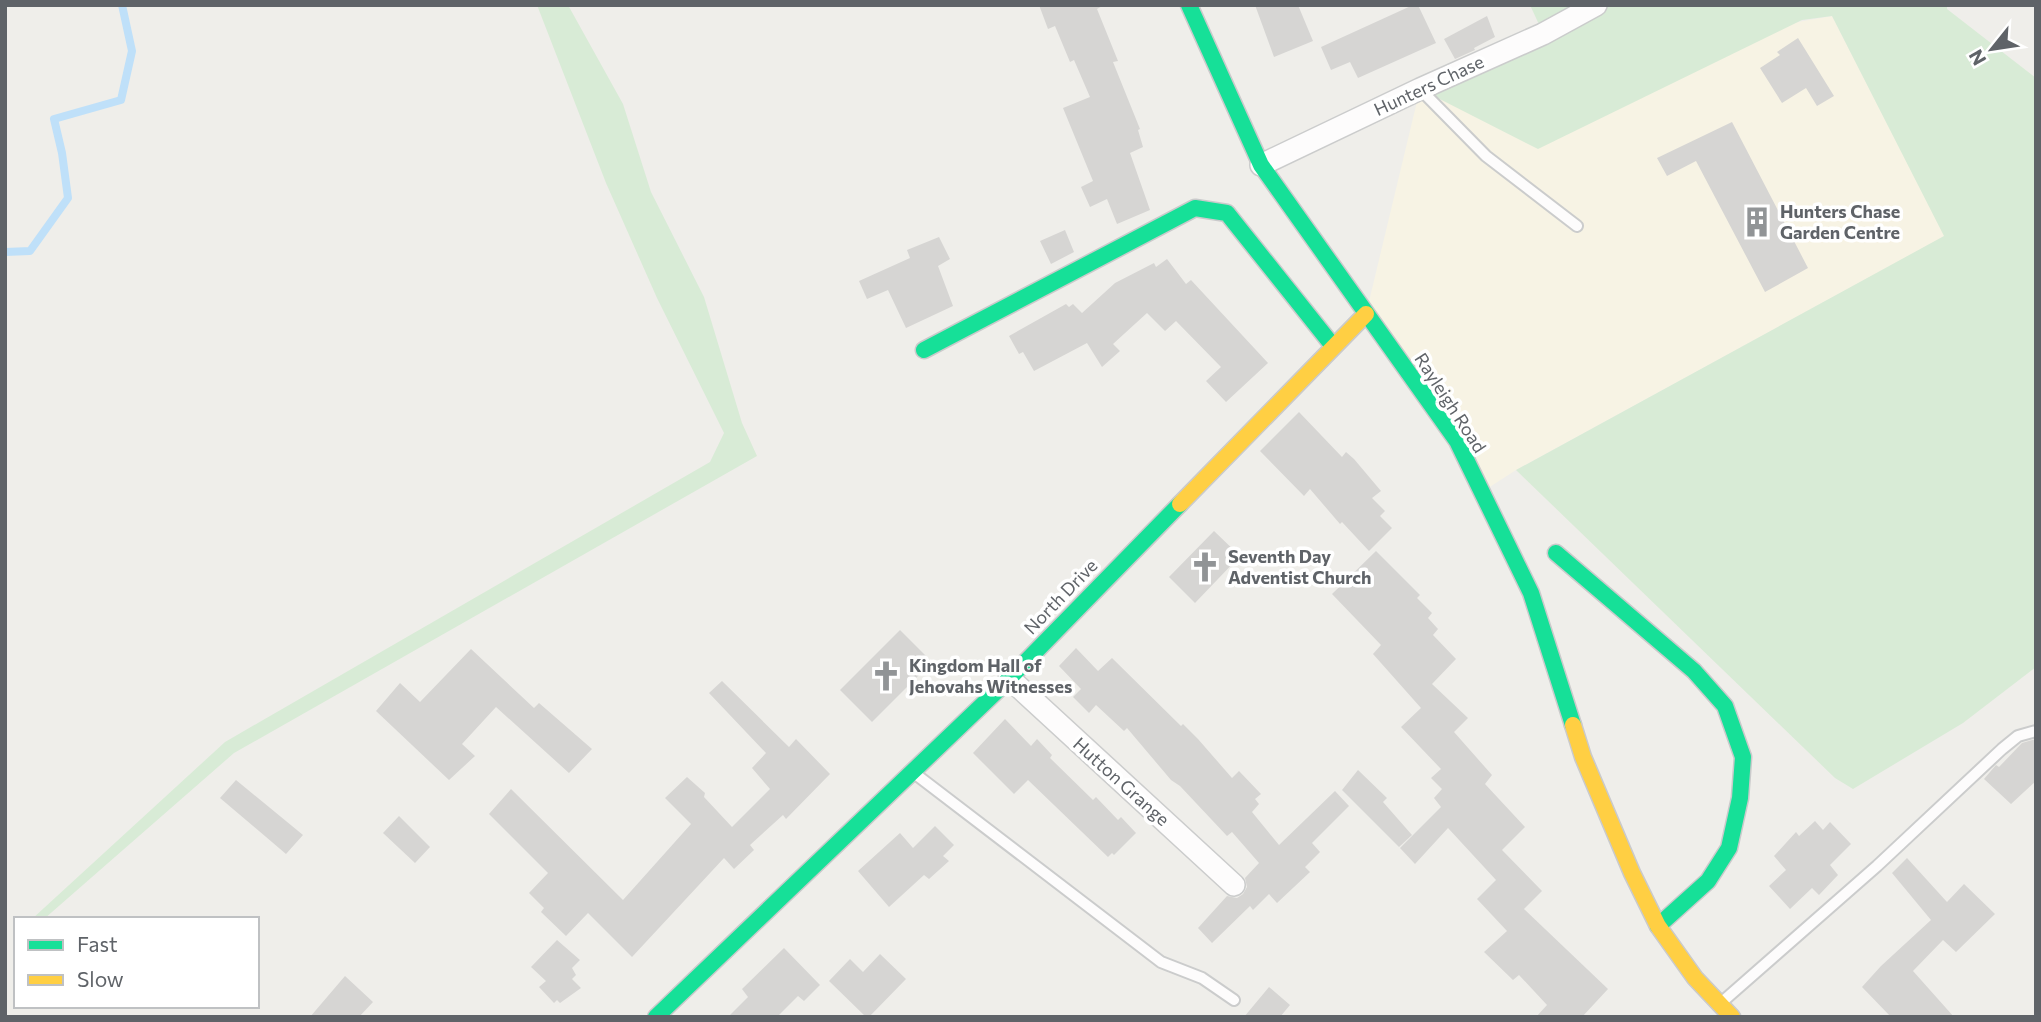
<svg xmlns="http://www.w3.org/2000/svg" width="2041" height="1022" viewBox="0 0 2041 1022" font-family="Commissioner,sans-serif">
<style>
.commercial{fill:#f7f3e4}
.green{fill:#d8ebd6}
.lines{fill:none;stroke-linecap:round;stroke-linejoin:round}
.stream{stroke:#bfe0f9;stroke-width:8}
.building{fill:#d6d5d3}
.lane-casing{stroke:#cbcccc;stroke-width:14}
.street-casing{stroke:#cbcccc;stroke-width:24}
.fast-casing{stroke:#cacacb;stroke-width:19}
.slow-casing{stroke:#cacacb;stroke-width:19}
.lane{stroke:#fdfcfc;stroke-width:10}
.street{stroke:#fdfcfc;stroke-width:21}
.fast{stroke:#16e098;stroke-width:16}
.slow{stroke:#ffcf43;stroke-width:16}
.labels{text-anchor:middle;stroke-width:7;stroke-linejoin:round;paint-order:stroke}
.street-label{font-size:18px;fill:#5f6368;stroke:#fff}
.poi-label{font-size:18px;font-weight:bold;fill:#5f6368;stroke:#fff;text-anchor:start}
</style>
<rect width="100%" height="100%" fill="#efeeea"/>
<!-- commercial -->
<path class="commercial" d="M1832,16L1945,236L1516,470L1482,492L1366,314L1420,89Z"/>
<!-- green -->
<path class="green" d="M537,5H568L623,104L651,192L704,297L742,423L757,456L234,753L44,919H32L225,742L710,462L724,433L657,298L606,183Z
M1530,5H1947V9L2036,78V667L1963,723L1853,789L1835,778L1516,470L1944,236L1832,16L1802,20L1538,149L1420,89L1542,31Z"/>
<g class="lines">
<!-- stream -->
<path class="stream" d="M5,252L30,251L68,198L62,153L54,119L121,100L132,51L122,5"/>
</g>
<!-- building -->
<path class="building" d="M1039,5H1104L1097,9L1118,61L1113,62L1140,129L1138,130L1143,147L1130,153L1150,210L1117,224L1107,199L1090,207L1081,187L1093,181L1063,108L1090,97L1074,60L1070,62L1055,26L1048,29Z
M1255,5H1298L1313,41L1274,57Z
M1413,5H1418L1436,43L1358,78L1350,62L1331,70L1321,47Z
M1487,16L1495,37L1474,48L1475,50L1455,59L1444,39Z
M1798,38L1834,96L1817,106L1806,88L1782,103L1760,68L1780,55L1777,52Z
M1732,122L1808,268L1765,292L1696,161L1667,176L1657,158Z
M1065,230L1074,252L1051,264L1040,241Z
M939,237L950,259L938,266L953,306L906,328L888,290L867,299L859,281L910,258L907,250Z
M1167,259L1186,284L1191,280L1268,363L1226,402L1206,381L1221,367L1176,321L1165,331L1147,313L1113,344L1120,351L1102,367L1087,343L1034,371L1023,352L1019,354L1009,336L1066,304L1069,307L1073,304L1082,313L1115,283L1154,263L1156,267Z
M1299,412L1342,457L1346,452L1354,459L1381,491L1372,498L1385,511L1380,516L1392,528L1369,551L1342,522L1340,524L1310,489L1304,496L1260,451Z
M1214,531L1240,556L1195,603L1169,577Z
M1376,551L1420,595L1417,598L1432,613L1428,618L1438,629L1433,635L1456,659L1432,684L1468,718L1454,732L1492,775L1485,784L1525,827L1502,850L1542,891L1524,909L1608,989L1582,1017H1536L1547,1005L1519,975L1513,980L1484,952L1507,931L1477,899L1496,880L1448,828L1415,864L1400,848L1441,807L1434,798L1442,789L1431,778L1441,769L1401,727L1421,708L1373,654L1381,645L1332,594Z
M900,630L932,662L872,722L840,690Z
M1076,648L1098,671L1112,658L1181,726L1183,724L1198,739L1232,778L1239,771L1261,794L1255,799L1259,804L1252,812L1279,845L1335,791L1349,806L1312,843L1320,852L1305,867L1310,872L1277,903L1269,894L1253,910L1250,906L1212,943L1198,928L1227,896L1237,898L1243,894L1247,887L1245,878L1259,863L1232,832L1227,836L1180,786L1171,780L1127,728L1124,731L1096,705L1089,713L1073,697L1081,689L1059,666Z
M471,649L534,708L539,703L592,749L569,773L496,707L462,744L475,756L449,780L376,711L400,683L420,702Z
M722,681L789,747L796,739L830,774L786,819L783,815L750,845L754,850L734,869L724,858L632,957L588,913L566,936L541,912L544,908L529,893L548,873L489,814L511,789L623,900L691,824L665,798L687,777L705,793L704,797L732,827L770,789L752,768L766,753L709,693Z
M1005,719L1031,746L1037,739L1052,755L1050,758L1093,800L1096,797L1118,820L1121,817L1136,833L1114,855L1112,853L1108,857L1028,780L1014,794L973,753Z
M2036,739V781L2011,804L1984,779L1996,765L1999,767L2022,743Z
M1358,770L1387,798L1383,802L1412,835L1399,847L1342,790Z
M236,780L303,835L286,854L220,798Z
M399,816L430,847L415,863L383,833Z
M1815,821L1823,830L1830,822L1851,844L1830,865L1838,875L1819,895L1812,888L1790,909L1769,886L1786,870L1774,856L1796,832L1799,836Z
M935,826L954,845L943,856L949,861L929,879L924,875L889,907L858,871L900,833L913,848Z
M1907,858L1947,902L1964,884L1995,914L1956,952L1943,940L1913,971L1954,1017H1891L1862,987L1881,966L1931,920L1892,873Z
M557,940L580,960L572,968L576,975L572,979L581,988L560,1003L557,1000L554,1003L539,987L546,981L531,967Z
M784,948L820,985L804,1001L798,996L777,1017H728L748,997L742,989Z
M880,954L906,979L869,1017H866L829,981L850,959L863,972Z
M345,976L373,1002L359,1017H310Z
M1269,987L1290,1005L1280,1017H1244Z"/>
<g class="lines">
<!-- lane casing -->
<g class="lane-casing">
<path id="lane" d="M1420,89L1486,156L1577,226
M914,773L1161,962L1202,978L1234,1000
M1722,1002L1877,866L2002,749L2018,736L2036,731"/>
</g>
<!-- street casing -->
<g class="street-casing">
<path id="street" d="M1261,165L1420,89L1543,34L1596,5
M1009,678L1234,885"/>
</g>
<!-- fast casing -->
<g class="fast-casing">
<path id="fast" d="M1189,5L1261,165L1457,441L1531,593L1573,725
M924,350L1195,208L1227,213L1333,346
M1556,553L1694,671L1725,706L1743,757L1740,798L1729,848L1708,881L1658,926
M656,1017L1000,688L1180,504"/>
</g>
<!-- slow casing -->
<g class="slow-casing">
<path id="slow" d="M1180,504L1366,314
M1573,725L1583,757L1632,873L1658,926L1695,978L1732,1017"/>
</g>
<!-- lane -->
<use href="#lane" class="lane"/>
<!-- street -->
<use href="#street" class="street"/>
<!-- fast -->
<use href="#fast" class="fast"/>
<!-- slow -->
<use href="#slow" class="slow"/>
</g>
<!-- icons -->
<defs>
<g id="building-bare" transform="scale(2.415)"><path d="M-4-6H4V6H1V3H-1V6H-4ZM-2.5-4.3h1.7v1.8h-1.7ZM.8-4.3h1.7v1.8H.8ZM-2.5-1h1.7V.8h-1.7ZM.8-1h1.7V.8H.8Z" fill="#919496" stroke="#fff" stroke-width="2.5" paint-order="stroke"/></g>
<g id="church-bare" transform="scale(2.415)"><path d="M-1.2-6h2.4v3.5h3.3v2.4h-3.3V6h-2.4V-.1h-3.3v-2.4h3.3Z" fill="#919496" stroke="#fff" stroke-width="2.5" paint-order="stroke"/></g>
</defs>
<g fill-rule="evenodd">
<use href="#building-bare" x="1757" y="222"/>
<use href="#church-bare" x="1205" y="567"/>
<use href="#church-bare" x="886" y="676"/>
</g>
<g class="labels">
<!-- street labels -->
<g class="street-label">
<text transform="translate(1429 86) rotate(-25)" y="6">Hunters Chase</text>
<text transform="translate(1450 403) rotate(57)" y="6">Rayleigh Road</text>
<text transform="translate(1061 597) rotate(-46)" y="6">North Drive</text>
<text transform="translate(1121 782) rotate(42)" y="6">Hutton Grange</text>
</g>
<!-- poi labels -->
<g class="poi-label">
<text x="1780" y="218">Hunters Chase<tspan x="1780" dy="21">Garden Centre</tspan></text>
<text x="1228" y="563">Seventh Day<tspan x="1228" dy="21">Adventist Church</tspan></text>
<text x="909" y="672">Kingdom Hall of<tspan x="909" dy="21">Jehovahs Witnesses</tspan></text>
</g>
</g>
<!-- border -->
<rect width="2041" height="1022" fill="none" stroke="#5f6368" stroke-width="14"/>
<!-- legend -->
<rect x="14" y="917" width="245" height="91" fill="#ffffff" stroke="#bfc1c3" stroke-width="2"/>
<rect x="28" y="940" width="35" height="10" fill="#16e098" stroke="#bfc1c3" stroke-width="2"/>
<text x="77" y="952" font-size="21" fill="#5f6368">Fast</text>
<rect x="28" y="975" width="35" height="10" fill="#ffcf43" stroke="#bfc1c3" stroke-width="2"/>
<text x="77" y="987" font-size="21" fill="#5f6368">Slow</text>
<!-- north arrow -->
<g transform="translate(1992 49) rotate(240)" stroke="#ffffff" stroke-width="5" paint-order="stroke">
<path d="M0-5L12 26L0 18L-12 26Z" fill="#5f6368"/>
<text y="-10" font-size="19" font-weight="bold" text-anchor="middle" fill="#5f6368">N</text>
</g>
</svg>
